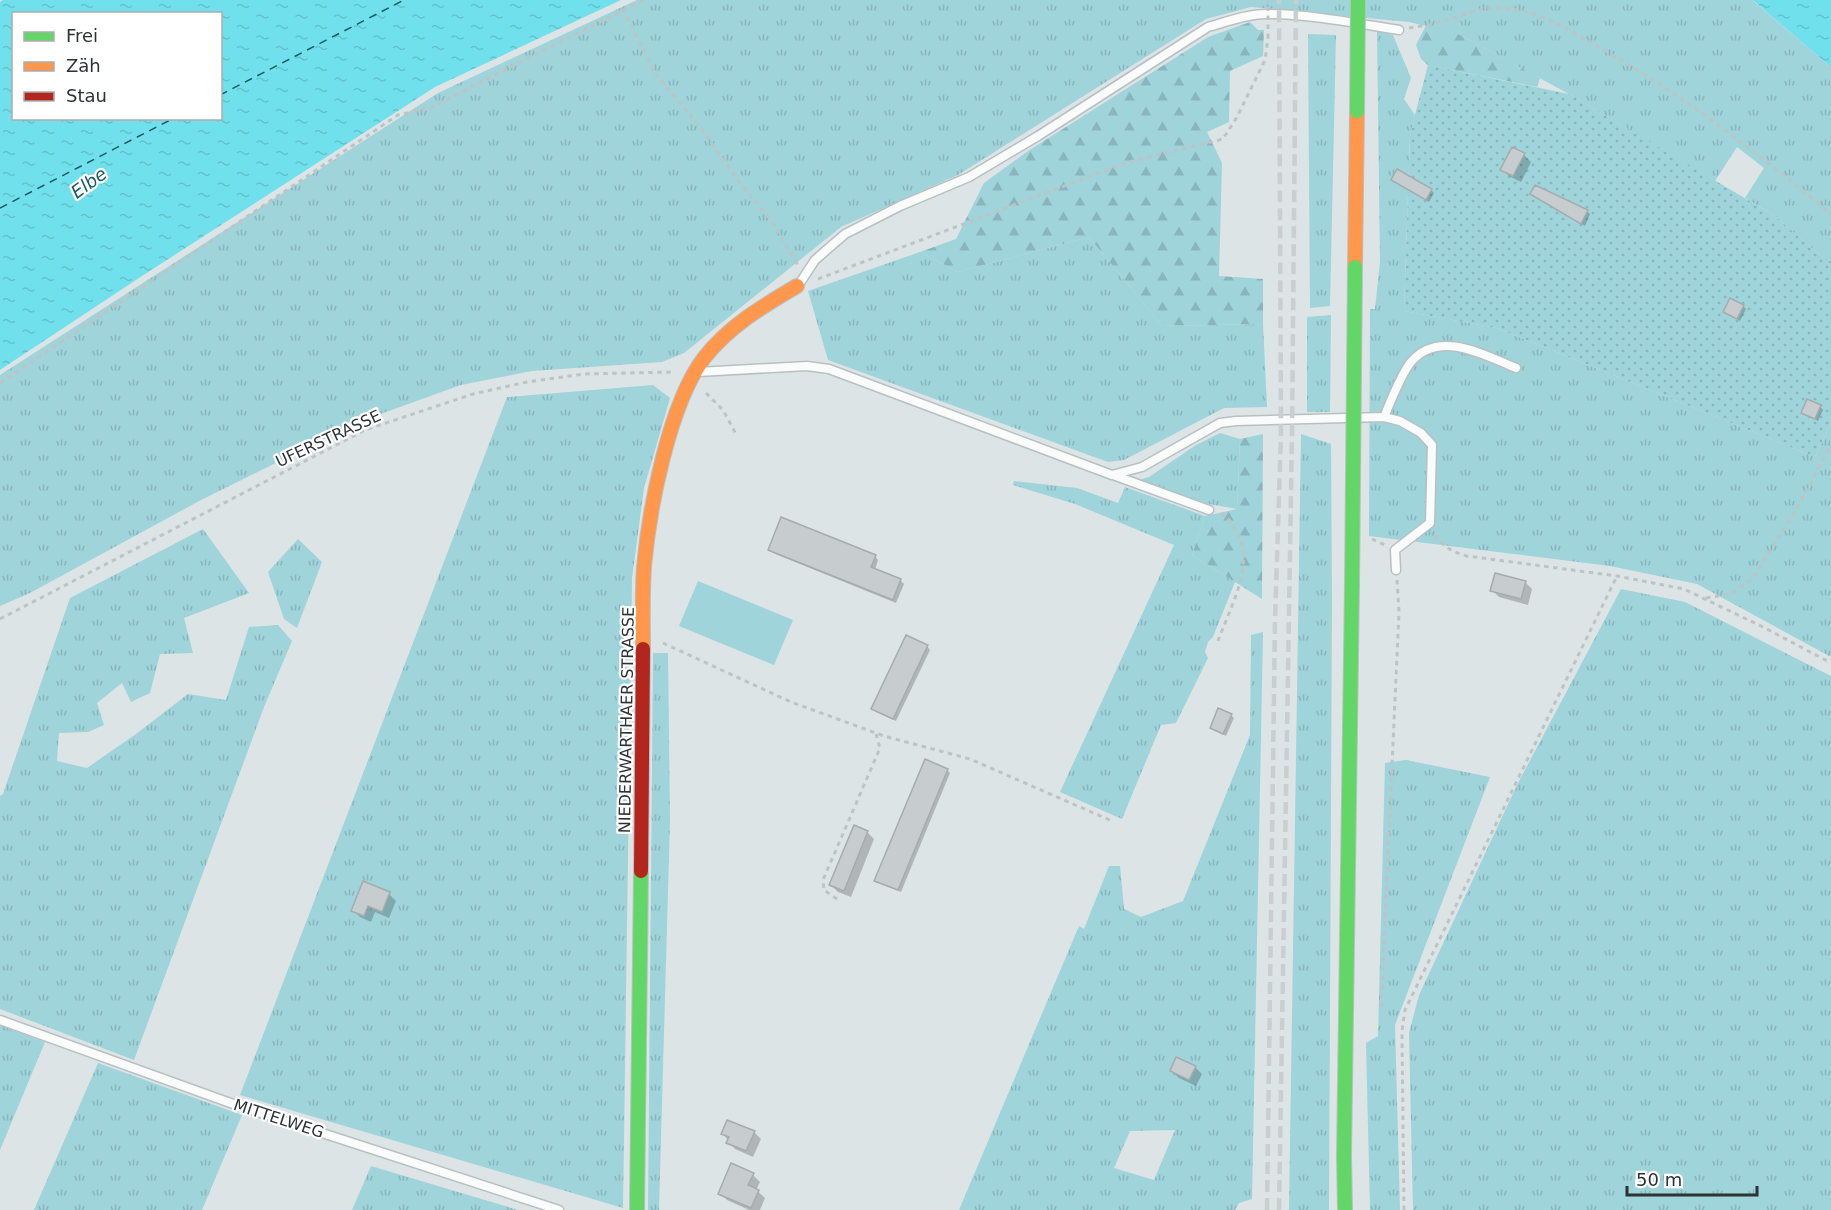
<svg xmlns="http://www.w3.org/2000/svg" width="1831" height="1210" viewBox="0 0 1831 1210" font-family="'DejaVu Sans',sans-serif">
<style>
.grass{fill:url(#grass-tufts);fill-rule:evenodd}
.forest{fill:url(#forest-firs)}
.garden{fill:url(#garden-dots)}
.pitch{fill:#9ed4da}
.water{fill:url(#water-ripples);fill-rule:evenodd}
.shadow{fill:#0003}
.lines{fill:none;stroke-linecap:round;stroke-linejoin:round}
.ferry{stroke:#1b5a60;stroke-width:1.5;stroke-dasharray:8 6;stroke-linecap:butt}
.building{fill:#c7cdce;stroke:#a6acad;stroke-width:1.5}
.lane-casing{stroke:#b9c0c1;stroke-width:11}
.fast-casing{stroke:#b9c0c1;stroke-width:16}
.slow-casing{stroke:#b9c0c1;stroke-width:16}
.jam-casing{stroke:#b9c0c1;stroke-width:16}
.path{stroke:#bfc3c3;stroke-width:3;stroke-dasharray:4.5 4.5;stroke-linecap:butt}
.lane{stroke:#fafbfb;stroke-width:8}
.fast{stroke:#63d668;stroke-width:14}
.slow{stroke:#ff974d;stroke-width:14}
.jam{stroke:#b3261e;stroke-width:14}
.rail{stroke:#cbcece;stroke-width:4.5;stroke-dasharray:12 6;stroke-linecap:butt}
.fast-bridge-casing{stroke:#b9c0c1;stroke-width:16;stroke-linecap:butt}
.path-bridge{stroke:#bfc3c3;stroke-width:3;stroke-dasharray:4.5 4.5;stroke-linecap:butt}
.fast-bridge{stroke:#63d668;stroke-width:14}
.labels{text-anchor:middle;stroke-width:4.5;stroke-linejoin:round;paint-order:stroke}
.street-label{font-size:16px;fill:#2d3334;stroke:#fff}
.water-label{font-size:18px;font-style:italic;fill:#1b5a60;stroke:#fff}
</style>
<defs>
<pattern id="grass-tufts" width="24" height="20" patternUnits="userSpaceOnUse" patternTransform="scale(1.5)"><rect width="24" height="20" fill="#9ed4da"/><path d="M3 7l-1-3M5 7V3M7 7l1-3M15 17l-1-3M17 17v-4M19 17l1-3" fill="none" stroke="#88b6bc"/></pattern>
<pattern id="forest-firs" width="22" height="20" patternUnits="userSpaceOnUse" patternTransform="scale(1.5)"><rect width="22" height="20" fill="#9ed4da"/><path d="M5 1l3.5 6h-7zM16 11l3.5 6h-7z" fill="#88b6bc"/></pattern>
<pattern id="garden-dots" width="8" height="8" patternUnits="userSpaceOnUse" patternTransform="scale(1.5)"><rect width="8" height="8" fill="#9ed4da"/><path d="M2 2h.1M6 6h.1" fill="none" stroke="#88b6bc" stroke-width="1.8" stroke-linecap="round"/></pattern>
<pattern id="water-ripples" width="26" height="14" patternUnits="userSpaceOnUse" patternTransform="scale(1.5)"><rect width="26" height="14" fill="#70e1ec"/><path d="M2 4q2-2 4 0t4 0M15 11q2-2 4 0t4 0" fill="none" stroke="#61c2cb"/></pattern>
</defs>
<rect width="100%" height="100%" fill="#dce4e6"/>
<!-- grass -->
<path class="grass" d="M637,0H1752L1831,67V265L1775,216L1745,198L1764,168L1737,147L1715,181L1569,94L1458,34L1409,22L1251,7L1206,19L958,175L841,227L684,353L662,362L532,371L461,385L361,421L201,500L30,593L0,606V375L438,93Z
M1377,31L1393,35L1411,78L1404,99L1415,115L1410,134L1404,311L1497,328L1815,457L1831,423V657L1697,584L1610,566L1369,536L1370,309H1375L1380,262Z
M1308,34L1336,35L1330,306L1310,308Z
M1089,237L1162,326L1263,324L1267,407L1224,408L1124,460L1108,462L828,360L808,291L920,252L958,272Z
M1331,315L1330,412H1307V317Z
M653,385L670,398L644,488L632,578L623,1208L240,1095L507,397Z
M1220,433L1240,439L1237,509L1209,504L1147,485L1139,480L1149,477L1196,445Z
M1301,434L1331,444L1332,601L1329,1210H1289Z
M1014,481L1077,488L1118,503L1125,487L1205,516L1192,555L1235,582L1213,637L1208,642L1205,652L1208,658L1176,723L1161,725L1122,819L1060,792L1174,545L1075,504L1013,485Z
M203,529L249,593L184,618L193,653L160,654L150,693L131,702L122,683L97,703L104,725L88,732L59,733L57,761L87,768L136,734L188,694L226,700L249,627L278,625L292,641L264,707L134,1060L0,1009V796L3,794L70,598Z
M298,539L322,562L297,628L284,619L268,572Z
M1621,589L1685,602L1831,676V1210H1413L1409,1033L1419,995L1517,785Z
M1263,632L1252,1199L1239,1203L1235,1210H959L1079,926L1084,929L1109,866H1120L1124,909L1141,917L1183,901L1250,735L1251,635ZM1175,1130L1154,1180L1114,1168L1130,1131Z
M653,653H668L670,820L659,1210H648Z
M1406,760L1490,777L1395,1025L1400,1210H1370L1366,1043L1378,1036L1385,763Z
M0,1025L45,1042L0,1150Z
M98,1063L242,1115L202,1210H34Z
M371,1166L518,1210H352Z"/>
<!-- forest -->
<path class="forest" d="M1250,22L1258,30H1264L1263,56L1230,71L1229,122L1207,132L1222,163L1219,276L1263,279V324L1162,326L1089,237L958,272L920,252L956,239L984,183L1028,151L1208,37Z
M1426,25L1458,34L1540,78L1537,87L1428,65L1421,59L1416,45Z
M1263,434L1262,599L1192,555L1205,516L1237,509L1240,439Z"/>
<!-- garden -->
<path class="garden" d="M1428,65L1569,94L1775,216L1831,265V423L1815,457L1497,328L1404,311L1410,134Z"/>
<!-- pitch -->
<path class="pitch" d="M698,581L793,620L774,665L679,626Z"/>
<!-- water -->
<path class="water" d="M3,0H621L435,87L142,276L0,370V2ZM14,14H220V118H14Z
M1752,0H1831V67L1755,2Z"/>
<!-- shadow -->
<path class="shadow" d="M1524,155L1531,162L1521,182L1509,176L1502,169Z
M1396,182L1431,190L1434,193L1429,202Z
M1535,196L1587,211L1590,214L1585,226Z
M1743,306L1746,309L1740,321L1725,312Z
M1820,406L1823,410L1818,421L1803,412Z
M770,550L875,556L878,560L875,570L900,580L904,584L896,603L773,553Z
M1525,582L1532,589L1528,605L1499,597L1492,590Z
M927,646L930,650L896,721L876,712L873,709Z
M1231,715L1234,718L1226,736L1211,728Z
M947,770L950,773L901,892L879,883L876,880Z
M867,832L874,839L851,897L838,892L831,885Z
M389,894L396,901L389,918L375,912L371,922L360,917L353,910Z
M1195,1067L1202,1074L1196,1086L1179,1078L1172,1071Z
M754,1132L761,1139L753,1157L735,1149L723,1134Z
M753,1175L760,1182L756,1190L765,1198L760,1210H749L727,1200L720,1193Z"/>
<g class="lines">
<!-- ferry -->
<path class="ferry" d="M220,95L404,0
M0,208L174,118"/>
</g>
<!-- building -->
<path class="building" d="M1512,147L1525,153L1513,176L1500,170Z
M1397,169L1432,189L1426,200L1391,180Z
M1535,185L1588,210L1581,224L1530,194Z
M1730,298L1744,305L1737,319L1723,312Z
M1807,399L1821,405L1815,419L1801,413Z
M781,517L876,555L871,567L901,579L893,600L768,550Z
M1495,573L1526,581L1521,599L1490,591Z
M906,635L928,645L893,719L871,709Z
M1218,708L1232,714L1223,734L1210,728Z
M925,759L948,769L898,890L874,881Z
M854,825L868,831L844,891L829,885Z
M363,881L390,892L382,912L368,906L364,916L351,911Z
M1176,1057L1196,1066L1189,1080L1170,1071Z
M727,1120L755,1131L746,1151L726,1143L729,1137L721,1134Z
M731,1163L754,1173L748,1185L759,1190L751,1208L718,1194Z"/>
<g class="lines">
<!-- lane casing -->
<g class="lane-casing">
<path id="lane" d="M798,286L815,260L845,234L900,206L969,177L1038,136L1208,27C1226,22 1247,14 1266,14C1310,14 1355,23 1399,30
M698,372L807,366L829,369L1112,475L1142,467L1220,423L1236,421L1384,417L1400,421L1421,433L1432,445L1430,523L1395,550L1396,570
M1384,417C1391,401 1400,376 1411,362C1439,329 1484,355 1516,368
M1113,475L1209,510
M0,1020L236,1105L559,1210"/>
</g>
<!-- fast casing -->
<g class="fast-casing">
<path id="fast" d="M637,1210L641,871
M1345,1210L1344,1156L1352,584"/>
</g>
<!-- slow casing -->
<g class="slow-casing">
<path id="slow" d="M1355,267L1357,111
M643,649C643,622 642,594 644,567C649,510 669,404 704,358C729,326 763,306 797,286"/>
</g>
<!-- jam casing -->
<g class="jam-casing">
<path id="jam" d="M641,871L643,649"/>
</g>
<!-- path -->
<path class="path" d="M623,9L654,72L700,127L740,183L771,220L798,265
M1409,28C1418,26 1428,26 1436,23C1458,18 1479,6 1503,8C1540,10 1570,31 1602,49C1684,96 1759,154 1831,214
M818,279L1125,163L1223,139L1237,117L1265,60L1268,38
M0,383L398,115L430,108L643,0
M706,393L723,410L736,434
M1435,535C1444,547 1452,552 1467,556L1617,576L1684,589L1763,627L1831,663
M1372,539L1385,545
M1706,598L1731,594L1752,579L1796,510L1831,445
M0,619L365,430L473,394L527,382L584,374L674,372
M1218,641C1230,607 1259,559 1233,526C1229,520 1226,515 1220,513
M663,643L791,702L884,736L970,759L1112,821
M837,899L824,890L823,880L880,748L876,734
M1381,1007L1399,612L1397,580
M1404,1210L1402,1031L1405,1010L1617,576"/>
<!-- lane -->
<use href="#lane" class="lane"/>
<!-- fast -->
<use href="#fast" class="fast"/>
<!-- slow -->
<use href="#slow" class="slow"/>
<!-- jam -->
<use href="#jam" class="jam"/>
<!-- rail -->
<path class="rail" d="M1267,1210L1275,620L1281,434L1279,0
M1279,1210L1292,434L1296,0"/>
<!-- fast-bridge casing -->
<g class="fast-bridge-casing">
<path id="fast-bridge" d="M1357,111L1358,0
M1352,584L1355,267"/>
</g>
<!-- path-bridge -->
<path class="path-bridge" d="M1268,38V0"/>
<!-- fast-bridge -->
<use href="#fast-bridge" class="fast-bridge"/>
</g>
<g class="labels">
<!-- street labels -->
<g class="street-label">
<text transform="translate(328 438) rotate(-25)" y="6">UFERSTRASSE</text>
<text transform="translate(626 720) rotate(-89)" y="6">NIEDERWARTHAER STRASSE</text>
<text transform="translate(279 1118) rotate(18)" y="6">MITTELWEG</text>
</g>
<!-- water labels -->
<g class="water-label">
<text transform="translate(89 183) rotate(-36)" y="6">Elbe</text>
</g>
</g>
<!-- legend -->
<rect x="12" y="12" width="210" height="108" fill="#ffffff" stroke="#abadae" stroke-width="1.5"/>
<rect x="24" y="32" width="30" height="9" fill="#63d668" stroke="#abadae" stroke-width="1.5"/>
<text x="66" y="42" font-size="18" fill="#2d3334">Frei</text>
<rect x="24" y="62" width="30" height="9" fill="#ff974d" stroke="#abadae" stroke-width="1.5"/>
<text x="66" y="72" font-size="18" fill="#2d3334">Zäh</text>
<rect x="24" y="92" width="30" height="9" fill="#b3261e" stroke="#abadae" stroke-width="1.5"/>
<text x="66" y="102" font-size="18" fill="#2d3334">Stau</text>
<!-- scale -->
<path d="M1627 1186v9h130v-9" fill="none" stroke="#2d3334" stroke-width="3"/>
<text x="1636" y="1186" font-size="18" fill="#2d3334" stroke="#ffffff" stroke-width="4.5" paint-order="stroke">50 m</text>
</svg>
